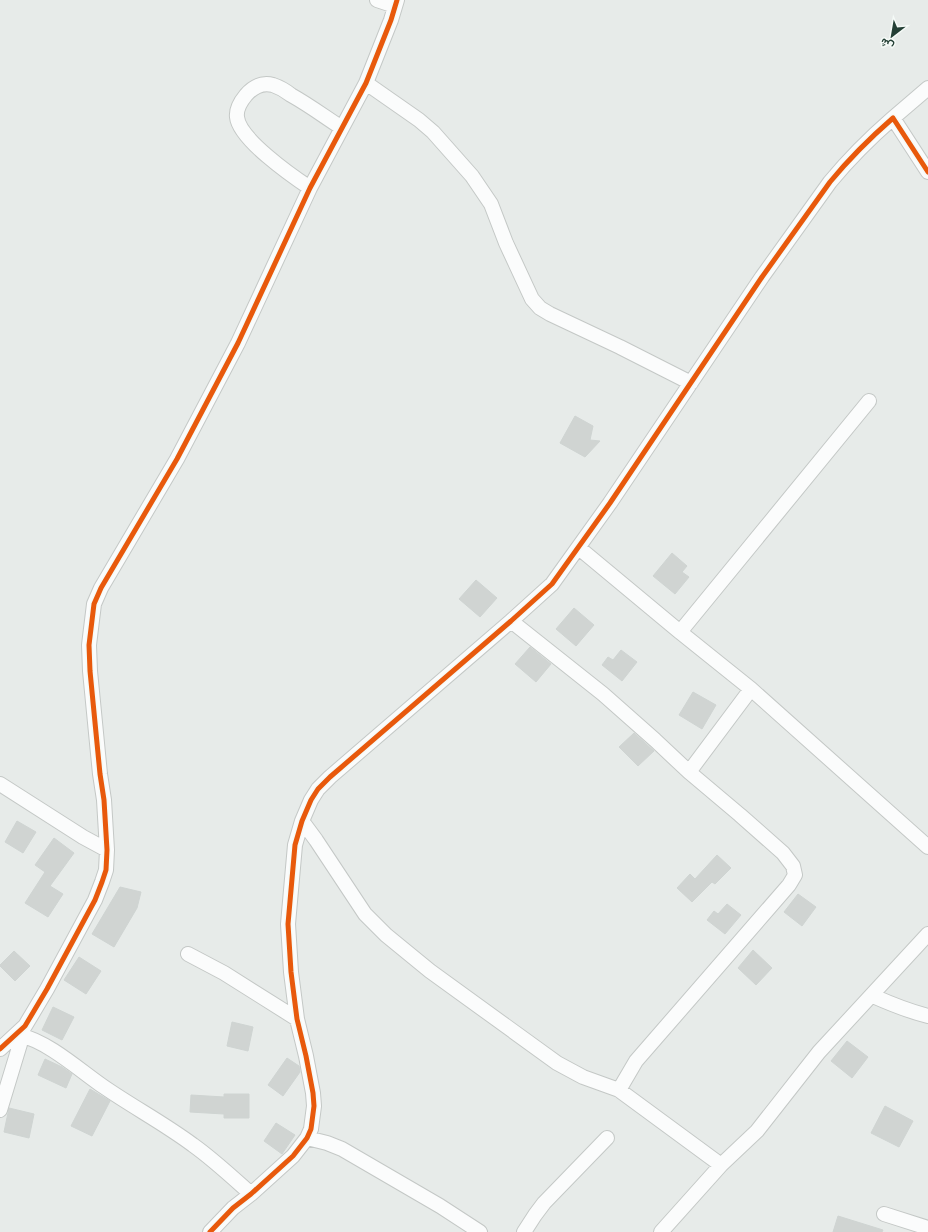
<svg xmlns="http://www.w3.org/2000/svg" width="928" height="1232" viewBox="0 0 928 1232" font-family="'PT Sans',Vazirmatn,sans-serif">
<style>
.building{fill:#d0d4d2;stroke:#cfd4d2}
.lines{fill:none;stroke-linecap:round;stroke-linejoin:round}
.minor-casing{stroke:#c4c8c6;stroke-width:16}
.minor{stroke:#fbfcfc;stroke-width:14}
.cycleway-casing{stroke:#f5faf7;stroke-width:8}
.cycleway{stroke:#e8590c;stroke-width:5}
</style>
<rect width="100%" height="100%" fill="#e7ebe9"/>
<!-- building -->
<path class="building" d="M575,416L593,426L590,440L600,441L585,457L560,443Z
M672,553L687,566L682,572L689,577L675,594L653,576Z
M476,580L497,598L480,617L459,599Z
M574,608L594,625L576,646L556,629Z
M530,647L551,664L536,682L515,664Z
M621,650L637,662L622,681L602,665L608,657L613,660Z
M693,692L716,705L702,729L679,715Z
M634,733L654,751L638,766L619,747Z
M17,821L36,832L23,853L5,842Z
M54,838L74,853L50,886L63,894L48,917L25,903L45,872L35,865Z
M717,855L731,868L715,884L712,882L692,902L677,888L690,874L695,879Z
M120,887L141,892L137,908L114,947L92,934Z
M798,894L816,907L802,926L784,912Z
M727,904L741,915L725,934L707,920L714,911L718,914Z
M753,950L772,968L756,985L738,968Z
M14,951L30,966L15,981L0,966V965Z
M79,957L101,971L86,994L64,980Z
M53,1007L74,1017L62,1040L42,1030Z
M232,1022L253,1027L248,1051L227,1046Z
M847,1041L868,1057L852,1078L831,1061Z
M287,1058L299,1066L300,1072L283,1096L268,1085Z
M45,1059L62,1067L72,1074L66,1088L38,1075Z
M90,1089L110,1101L92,1136L71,1126Z
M224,1094H249V1118H224V1114L190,1112L191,1095L224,1097Z
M885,1106L913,1121L899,1147L871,1133Z
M9,1108L34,1114L29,1138L4,1132Z
M276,1123L295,1135L282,1154L264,1141Z
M838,1216L883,1230L882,1232H833Z"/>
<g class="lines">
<!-- minor casing -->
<g class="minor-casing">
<path id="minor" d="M377,0L395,6
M366,83L419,120L433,132L472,176L491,204L506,243L532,299L540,308L550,314L620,347L691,383
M893,118L928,88
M310,188C292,176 239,139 237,117C236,109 241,101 246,95C253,87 262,82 273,85C279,87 286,91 291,95C309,105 325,117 342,128
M869,401L680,632L751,689L928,847
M579,548L680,632
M689,772L751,689
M0,784L83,837L107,850
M302,821L316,840L365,914L386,935L430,971L557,1063L583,1077L619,1090L636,1061L789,885L795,875L793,866L783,853L740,815L689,772L655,740L603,694L511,621
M188,954L224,973L297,1019
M873,996C891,1004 908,1011 928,1016
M22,1036C47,1041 82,1072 104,1087C133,1107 165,1124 193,1145C214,1160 232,1177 251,1194
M0,1049L25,1026L47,989L95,900L102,882L106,870L107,850L104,800L100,774L90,671L89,645L94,604L101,588L177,459L238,343L310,188L366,83L391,20L397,0
M619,1090L721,1165
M0,1110L20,1044L24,1027
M307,1138L327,1143L342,1149L440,1206L480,1232
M884,1214L928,1228
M210,1232L233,1208L251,1194L293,1156L307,1138L311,1129L314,1106L313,1093L306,1056L297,1019L291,972L288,924L295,845L302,821L311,800L318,789L330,777L511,621L552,584L610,503L762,277L830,182C849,159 870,138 893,118L928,172
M524,1232L535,1215L544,1203L607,1138
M661,1232L721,1165L757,1131L819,1052L928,934"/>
</g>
<!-- minor -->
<use href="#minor" class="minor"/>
<!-- cycleway casing -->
<g class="cycleway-casing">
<path id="cycleway" d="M0,1049L25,1026L47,989L95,900L102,882L106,870L107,850L104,800L100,774L90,671L89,645L94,604L101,588L177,459L238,343L310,188L366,83L391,20L397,0
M210,1232L233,1208L251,1194L293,1156L307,1138L311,1129L314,1106L313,1093L306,1056L297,1019L291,972L288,924L295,845L302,821L311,800L318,789L330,777L511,621L552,584L610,503L762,277L830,182C849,159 870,138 893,118L928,172"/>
</g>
<!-- cycleway -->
<use href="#cycleway" class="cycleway"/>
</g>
<!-- north arrow -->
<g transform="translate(892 36) rotate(211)" stroke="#f5faf7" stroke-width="3" paint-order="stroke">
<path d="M0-3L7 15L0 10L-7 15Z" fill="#243f35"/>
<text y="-6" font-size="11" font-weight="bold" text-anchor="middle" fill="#243f35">ش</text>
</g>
</svg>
